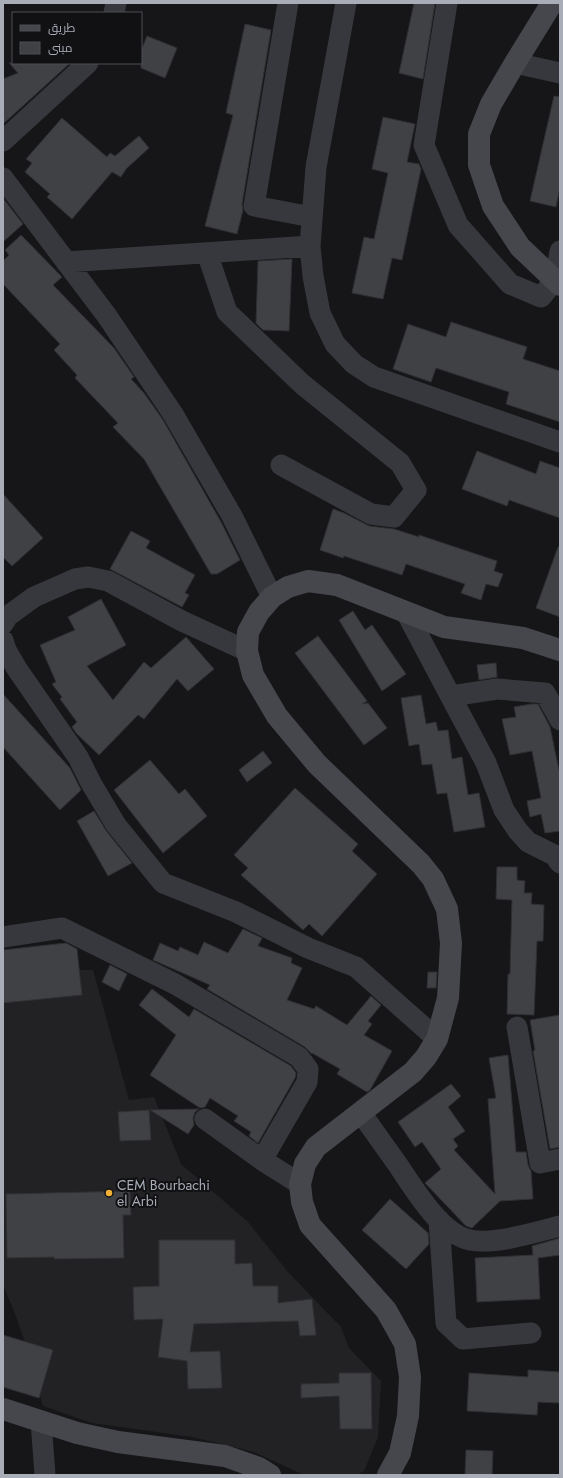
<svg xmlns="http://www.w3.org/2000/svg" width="563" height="1478" viewBox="0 0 563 1478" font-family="Jost,Cairo,sans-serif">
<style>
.built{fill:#222225}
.building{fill:#404145;stroke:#303034}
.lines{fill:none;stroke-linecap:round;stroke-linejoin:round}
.minor{stroke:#37383d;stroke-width:21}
.secondary{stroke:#45474d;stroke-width:22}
.poi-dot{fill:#f2b134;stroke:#111113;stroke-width:1.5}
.labels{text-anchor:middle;stroke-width:4;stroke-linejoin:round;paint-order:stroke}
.poi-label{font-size:14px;fill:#a8adb8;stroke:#111113;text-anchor:start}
</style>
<rect width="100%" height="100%" fill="#161618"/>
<!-- built -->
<path class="built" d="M3,956L73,970H93L129,1100L154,1097L181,1164L248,1222L288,1272L341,1327L349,1348L381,1381L378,1437L364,1471L357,1475H304L254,1452L192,1437L92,1423L43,1406L27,1348L14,1311L3,1285Z"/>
<!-- building -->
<path class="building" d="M414,3H435L423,79L399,73Z
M245,24L271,30L242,204L243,210L237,234L205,226L233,115L226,113Z
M147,36L177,48L165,78L141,68V51Z
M9,63H70L3,124V79L18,73Z
M554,96L560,97V187L556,207L530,201Z
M383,117L415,124L407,162L419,164L421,169L402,260L392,258L383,299L352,293L364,237L374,239L388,173L372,169Z
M62,118L107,157L110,153L115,156L139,136L149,148L126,169L121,177L112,172L72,219L47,197L50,194L25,172L32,163L26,159Z
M3,198L23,224L3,242Z
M21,235L62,277L53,285L114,348L134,377L131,379L144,393L163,420L221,522L240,560L217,574H211L144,459L113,427L118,423L75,378L77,375L54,350L60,344L3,284V261L9,255L5,250Z
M292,259L289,331L263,330L256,323L258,261Z
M451,322L527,347L523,359L560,371V422L506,404L509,392L436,368L431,382L393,369L408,324L446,337Z
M477,451L536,474L540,461L560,468V518L509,500L507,506L462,489Z
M3,494L43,538L12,566L3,557Z
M333,509L344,513L369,526L394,529L419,537V535L497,561L494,571L503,574L498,587L486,584L481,600L461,593L465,584L406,564L402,575L344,556L343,558L320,550Z
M131,531L150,541L146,548L195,575L185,593L189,595L182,607L110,569Z
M558,547H560V617L536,608Z
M101,599L126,645L87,666L113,700L144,662L151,668L186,637L214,669L188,691L177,679L144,719L138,715L99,755L76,733L72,727L77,722L60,699L62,697L52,684L56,682L40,645L75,630L68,617Z
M353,611L365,630L372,625L406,674L382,691L339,620Z
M318,636L367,701L362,704L368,703L387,728L364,745L295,653Z
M496,663L497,677L479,680L477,665Z
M3,694L70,768L81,790L60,810L3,747Z
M421,695L426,724L436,722L438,731L448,730L452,759L462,757L468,795L479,793L485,827L454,832L447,793L437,794L432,764L422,765L419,744L409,746L401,698Z
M531,704H538L550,727L560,775V831L545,833L541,814L530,817L527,801L541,798L532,751L510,755L502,719L516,717L514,707Z
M263,751L272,763L247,782L239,770Z
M150,760L179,794L185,789L207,816L163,853L114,790Z
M295,788L358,844L352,851L377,874L322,936L309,924L303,930L241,875L248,868L234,855Z
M94,811L107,832L132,863L108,876L77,821Z
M497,867H517V880L525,881L524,893H532L531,904L544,905L543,941H537L534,1015L507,1014L508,974H510L512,900L496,899Z
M243,929L262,938L258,946L292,958L291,963L302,968L287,1000L314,1009L316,1006L347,1025L371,996L381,1005L368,1021L372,1024L364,1035L392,1051L370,1090L367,1092L337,1074L340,1069L312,1053V1054L305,1047L207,989L210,985L153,960L160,943L178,951L180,947L198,955L204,942L228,953Z
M66,943L77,949L82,995L3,1003V950Z
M110,965L127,974L119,991L102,982Z
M428,972H437L436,988H427Z
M152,989L189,1017L194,1009L291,1066L296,1073L295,1078L258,1143L249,1136L251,1132L234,1121L238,1116L210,1098L205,1107L200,1108L150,1075L176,1035L139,1005Z
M560,1015V1147L550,1149L533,1051L535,1050L530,1020Z
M508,1055L516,1152H526L528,1165L531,1171L533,1199L500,1201L472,1228L466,1226L425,1183L441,1169L422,1142L415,1147L398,1122L451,1084L461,1096L448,1107L465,1131L453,1139L458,1146L454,1150L495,1194L488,1099L496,1098L489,1058Z
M199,1109L195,1112L193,1118L194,1125L188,1134L150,1110Z
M149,1110L151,1140L120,1141L118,1112Z
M130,1191L131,1215H123L124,1258L54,1259V1257L7,1258L6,1194Z
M390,1199L428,1233L429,1244L406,1269L362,1230Z
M560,1238V1255L538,1258L540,1299L477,1302L475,1258L533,1255L532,1246Z
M159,1240H235V1264L252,1263L253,1286H278V1303L312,1299L316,1335L300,1336L298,1321L194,1324L190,1352L220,1351L222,1388L188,1389L187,1361L158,1357L163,1319L134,1320L133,1287L159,1286Z
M3,1335L53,1350L39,1398L3,1387Z
M528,1370L560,1372V1403L538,1402L537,1415L467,1411L469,1373L528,1377Z
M339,1373H371L372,1429H340L339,1396L301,1398V1384L339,1383Z
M466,1450L493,1451L492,1475H465Z"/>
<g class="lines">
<!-- minor -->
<path class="minor" d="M288,3L254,206L312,217
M346,3L316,167L310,246L313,276L320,313L335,344L354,364L374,377L560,442
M447,3L424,145L458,225L510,284L541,297L555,280L560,251
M114,13L116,3
M515,63L560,73
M3,141L88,63
M3,178L107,316L173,414L232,516L272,597
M207,253L227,312L302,384L400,463L416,490L394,517L371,514L281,465
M66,262L310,246
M407,614L486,763L504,810L518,831L528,842L554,855L560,863
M3,624L8,616L34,597L75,579L88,577L108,581L182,621L247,651
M3,640L6,650L17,669L78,757L91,783L116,825L163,883L236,912L308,948L356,967L437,1039
M451,696L497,689L545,693L560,720
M3,937L62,928L175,984L299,1057L308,1069L307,1082L262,1160
M517,1027L540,1163L560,1159
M361,1113C373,1130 386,1148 398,1165C414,1189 441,1234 470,1240C495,1245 536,1232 560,1226
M205,1119L262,1160L300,1184
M439,1220L446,1323L463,1339L531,1333
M41,1421L45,1475"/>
<!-- secondary -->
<path class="secondary" d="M552,3L515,63L491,104L479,134V165L493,206L520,247L560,285
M3,1409L77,1433L118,1442L225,1456L259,1468L270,1475
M388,1475L400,1453L408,1416L410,1377L405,1344L386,1310L310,1225L302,1202L300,1184L305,1164L316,1147L413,1072L426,1057L437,1039L448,998L451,943L447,909L433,879L421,864L317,764L277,716L253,675L247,651L248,632L259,612L272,597L288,587L308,581L337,585L444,627L523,638L560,650"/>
</g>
<!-- markers -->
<circle class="poi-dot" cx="109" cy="1193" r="4"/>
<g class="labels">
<!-- poi labels -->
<g class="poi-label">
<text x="117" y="1190">CEM Bourbachi<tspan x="117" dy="16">el Arbi</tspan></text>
</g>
</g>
<!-- border -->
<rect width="563" height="1478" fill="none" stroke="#a8adb8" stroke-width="8"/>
<!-- legend -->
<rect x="12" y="12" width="130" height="52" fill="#111113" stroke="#4d4f55"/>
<rect x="20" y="25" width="20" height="6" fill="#45474d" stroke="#4d4f55"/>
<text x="48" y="32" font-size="12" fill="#a8adb8">طريق</text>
<rect x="20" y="42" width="20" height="12" fill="#404145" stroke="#4d4f55"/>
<text x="48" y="52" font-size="12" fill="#a8adb8">مبنى</text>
</svg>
